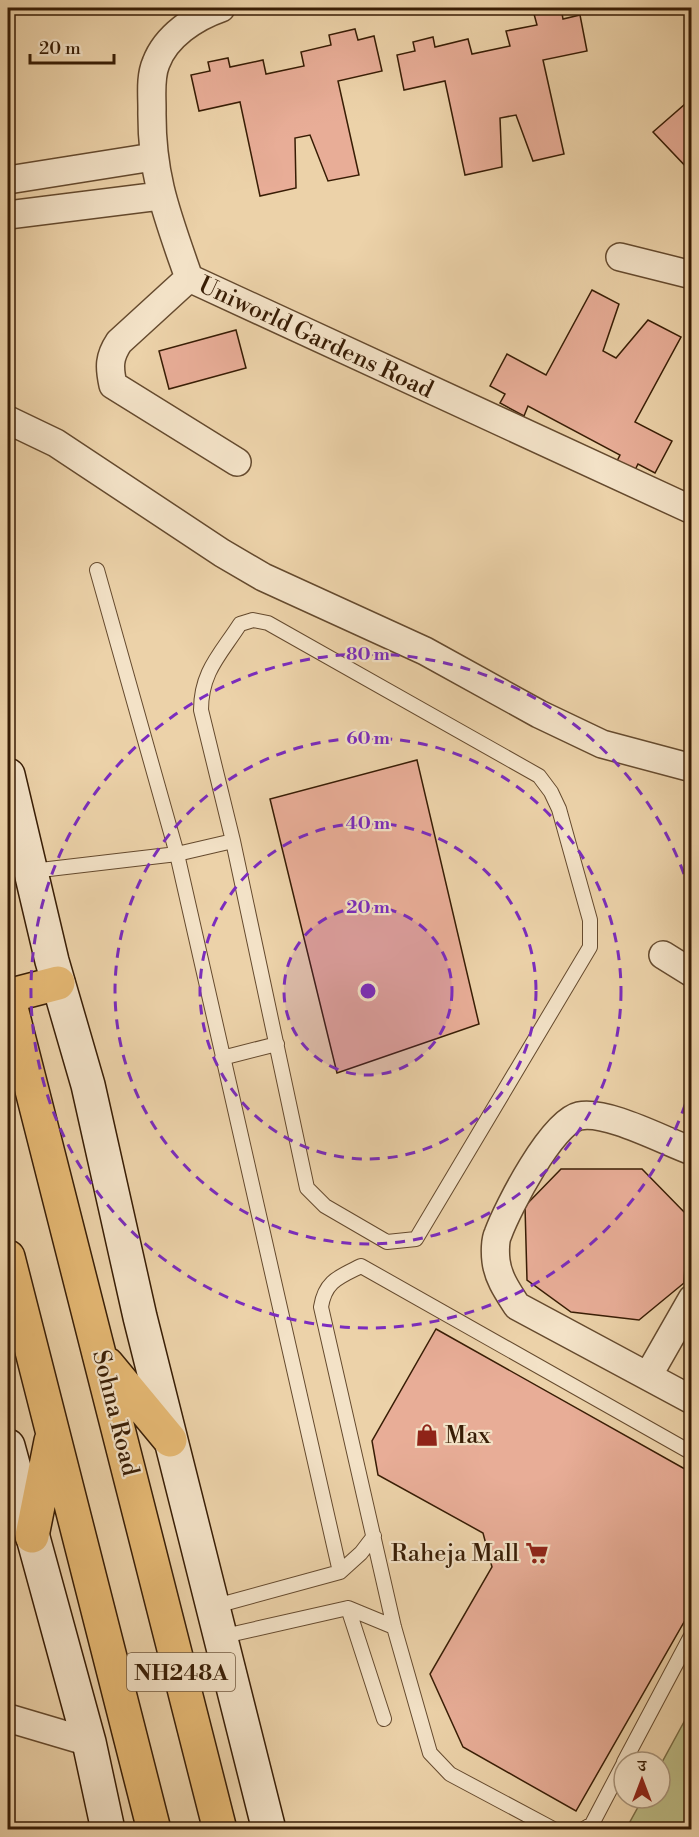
<svg xmlns="http://www.w3.org/2000/svg" width="699" height="1837" viewBox="0 0 699 1837" font-family="'Libre Bodoni','Noto Serif Devanagari',serif">
<style>
.green{fill:#bcbb85;stroke:#7a6c45;stroke-width:1.5}
.building{fill:#e8ad97;stroke:#381d05;stroke-width:1.5}
.lines{fill:none;stroke-linecap:round;stroke-linejoin:round}
.service-casing{stroke:#654a2e;stroke-width:16}
.minor-casing{stroke:#654a2e;stroke-width:30}
.secondary-casing{stroke:#381d05;stroke-width:36}
.trunk-casing{stroke:#381d05;stroke-width:36}
.service{stroke:#f3e2c7;stroke-width:14}
.minor{stroke:#f3e2c7;stroke-width:27}
.secondary{stroke:#f3e2c7;stroke-width:33}
.trunk{stroke:#e6b974;stroke-width:33}
.ring{fill:none;stroke:#7b2cbf;stroke-width:3;stroke-dasharray:10 8}
.labels{text-anchor:middle;stroke-width:4.5;stroke-linejoin:round;paint-order:stroke}
.shield{fill:#f3e2c7;stroke:#70583f;stroke-width:1.5}
.shield-label{font-size:22px;font-weight:bold;fill:#381d05}
.street-label{font-size:24px;fill:#381d05;stroke:#f3e2c7}
.poi-label{font-size:24px;fill:#381d05;stroke:#f3e2c7;text-anchor:start}
.centre{fill:#7b2cbf;stroke:#f3e2c7;stroke-width:3}
.ring-label{font-size:18px;text-anchor:middle;font-weight:bold;fill:#7b2cbf;stroke:#f3e2c7;stroke-width:4.5;stroke-linejoin:round;paint-order:stroke}
</style>
<rect width="100%" height="100%" fill="#ecd2a9"/>
<filter id="stains"><feTurbulence type="fractalNoise" baseFrequency=".00333" numOctaves="4"/><feColorMatrix values="0 0 0 0 .2 0 0 0 0 .09 0 0 0 0 .02 0 0 0 .5 -.17"/></filter>
<radialGradient id="worn" r=".72"><stop offset=".6" stop-color="#630" stop-opacity="0"/><stop offset="1" stop-color="#630" stop-opacity=".3"/></radialGradient>
<!-- green -->
<path class="green" d="M691,1709V1829H626L643,1798H660V1766Z"/>
<!-- building -->
<path class="building" d="M561,8L563,19L580,15L587,51L543,60L564,154L533,161L516,115L500,118L502,167L465,175L445,81L404,90L397,55L415,51L413,42L433,37L435,47L468,39L472,54L510,46L506,31L537,25L534,14Z
M355,29L358,40L374,36L382,71L338,81L359,175L328,181L310,135L295,138L296,188L260,196L240,102L199,111L191,75L210,71L208,62L228,58L230,67L263,60L266,74L304,66L301,52L331,45L329,35Z
M692,98V173L653,132Z
M592,290L619,304L603,351L616,358L648,320L681,337L635,422L672,441L655,473L638,464L634,472L616,463L620,455L528,406L524,416L500,403L505,394L490,386L507,354L546,375Z
M236,330L246,368L169,389L159,351Z
M417,760L479,1024L337,1073L270,799Z
M561,1169H642L688,1216L684,1283L639,1320L571,1312L527,1280L525,1206Z
M436,1329L692,1473V1608L576,1811L463,1747L430,1674L492,1567L483,1533L378,1475L372,1441Z"/>
<g class="lines">
<!-- service casing -->
<g class="service-casing">
<path id="service" d="M97,570L177,854L340,1572
M32,871L177,854L233,841L201,710C201,672 220,655 240,624L253,620L268,623L539,776L551,792L559,809L590,920V947L416,1239L387,1242L325,1206L307,1188L233,841
M222,1058L277,1044
M212,1607L340,1572L361,1553L374,1536
M348,1608L384,1719
M220,1637L348,1608L394,1627
M624,1762L692,1634
M555,1830L450,1774L430,1753L394,1627L321,1307C325,1281 339,1277 361,1266L692,1453
M582,1830L592,1824L624,1763"/>
</g>
<!-- minor casing -->
<g class="minor-casing">
<path id="minor" d="M221,8C195,17 166,36 156,63C150,77 152,94 152,109C151,176 167,215 189,278L692,510
M8,180L153,157
M8,215L160,196
M620,257L692,275
M189,278L119,342C109,357 109,367 113,385L237,462
M8,420L56,443L222,553L263,577L425,651L539,714L602,744L692,768
M663,955L692,973
M692,1151C664,1141 607,1110 579,1116C552,1122 508,1207 498,1234C495,1240 495,1253 496,1261C498,1278 508,1292 517,1306L692,1400
M648,1376L692,1299
M8,1718L89,1742"/>
</g>
<!-- secondary casing -->
<g class="secondary-casing">
<path id="secondary" d="M8,775L52,961L88,1085L140,1317L269,1830
M8,1446L89,1742L108,1830"/>
</g>
<!-- trunk casing -->
<g class="trunk-casing">
<path id="trunk" d="M8,996L220,1830
M8,996L58,983
M8,1257L154,1830
M107,1364L170,1440
M32,1536L51,1441"/>
</g>
<!-- service -->
<use href="#service" class="service"/>
<!-- minor -->
<use href="#minor" class="minor"/>
<!-- secondary -->
<use href="#secondary" class="secondary"/>
<!-- trunk -->
<use href="#trunk" class="trunk"/>
</g>
<!-- distance rings -->
<circle cx="368" cy="991" r="84" fill="#7b2cbf" fill-opacity=".12"/>
<g class="ring">
<circle cx="368" cy="991" r="84"/>
<circle cx="368" cy="991" r="168"/>
<circle cx="368" cy="991" r="253"/>
<path d="M691 1087A337 337 0 1 1 691 895"/>
</g>
<!-- icons -->
<defs>
<g id="shop-bare" transform="scale(1.8)"><path d="M-5-2.5h2.3a2.7 3.5 0 0 1 5.4 0H5L5.5 6h-11ZM-1.5-2.5h3a1.5 2.3 0 0 0-3 0Z" fill="#8f2418" stroke="#f3e2c7" stroke-width="2.5" paint-order="stroke"/></g>
<g id="supermarket-bare" transform="scale(1.8)"><path d="M-6-5.5h2.5l.6 2H6L4.5 2H-2.5L-4.4-4H-6ZM-1.5 3.2a1.3 1.3 0 1 0 .1 0ZM3 3.2a1.3 1.3 0 1 0 .1 0Z" fill="#8f2418" stroke="#f3e2c7" stroke-width="2.5" paint-order="stroke"/></g>
</defs>
<g fill-rule="evenodd">
<use href="#shop-bare" x="427" y="1435"/>
<use href="#supermarket-bare" x="537" y="1553"/>
</g>
<g class="labels">
<!-- shield labels -->
<rect class="shield" x="127" y="1653" width="108" height="38" rx="4.5"/>
<g class="shield-label">
<text x="181" y="1680">NH248A</text>
</g>
<!-- street labels -->
<g class="street-label">
<text transform="translate(316 337) rotate(25)" y="8">Uniworld Gardens Road</text>
<text transform="translate(116 1413) rotate(76)" y="8">Sohna Road</text>
</g>
<!-- poi labels -->
<g class="poi-label">
<text x="445" y="1443">Max</text>
<text x="519" y="1561" text-anchor="end">Raheja Mall</text>
</g>
</g>
<circle cx="368" cy="991" r="9" class="centre"/>
<g class="ring-label">
<text x="368" y="660">80 m</text>
<text x="368" y="744">60 m</text>
<text x="368" y="829">40 m</text>
<text x="368" y="913">20 m</text>
</g>
<!-- margin -->
<rect width="699" height="1837" fill="none" stroke="#ecd2a9" stroke-width="30"/>
<rect x="9" y="9" width="681" height="1819" fill="none" stroke="#381d05" stroke-width="3"/>
<rect x="15" y="15" width="669" height="1807" fill="none" stroke="#381d05" stroke-width="1.5"/>
<!-- north arrow -->
<g transform="translate(642 1780)"><circle r="28" fill="#f3e2c7" stroke="#a89379" stroke-width="1.5"/>
<path d="M0-4.5L10 22L0 15L-10 22Z" fill="#8f2418"/>
<text y="-9" font-size="16" font-weight="bold" text-anchor="middle" fill="#381d05">उ</text>
</g>
<!-- scale -->
<path d="M30 54v9h84v-9" fill="none" stroke="#381d05" stroke-width="3"/>
<text x="39" y="54" font-size="18" fill="#381d05" stroke="#f3e2c7" stroke-width="4.5" paint-order="stroke">20 m</text>
<rect width="100%" height="100%" filter="url(#stains)"/>
<rect width="100%" height="100%" fill="url(#worn)"/>
</svg>
